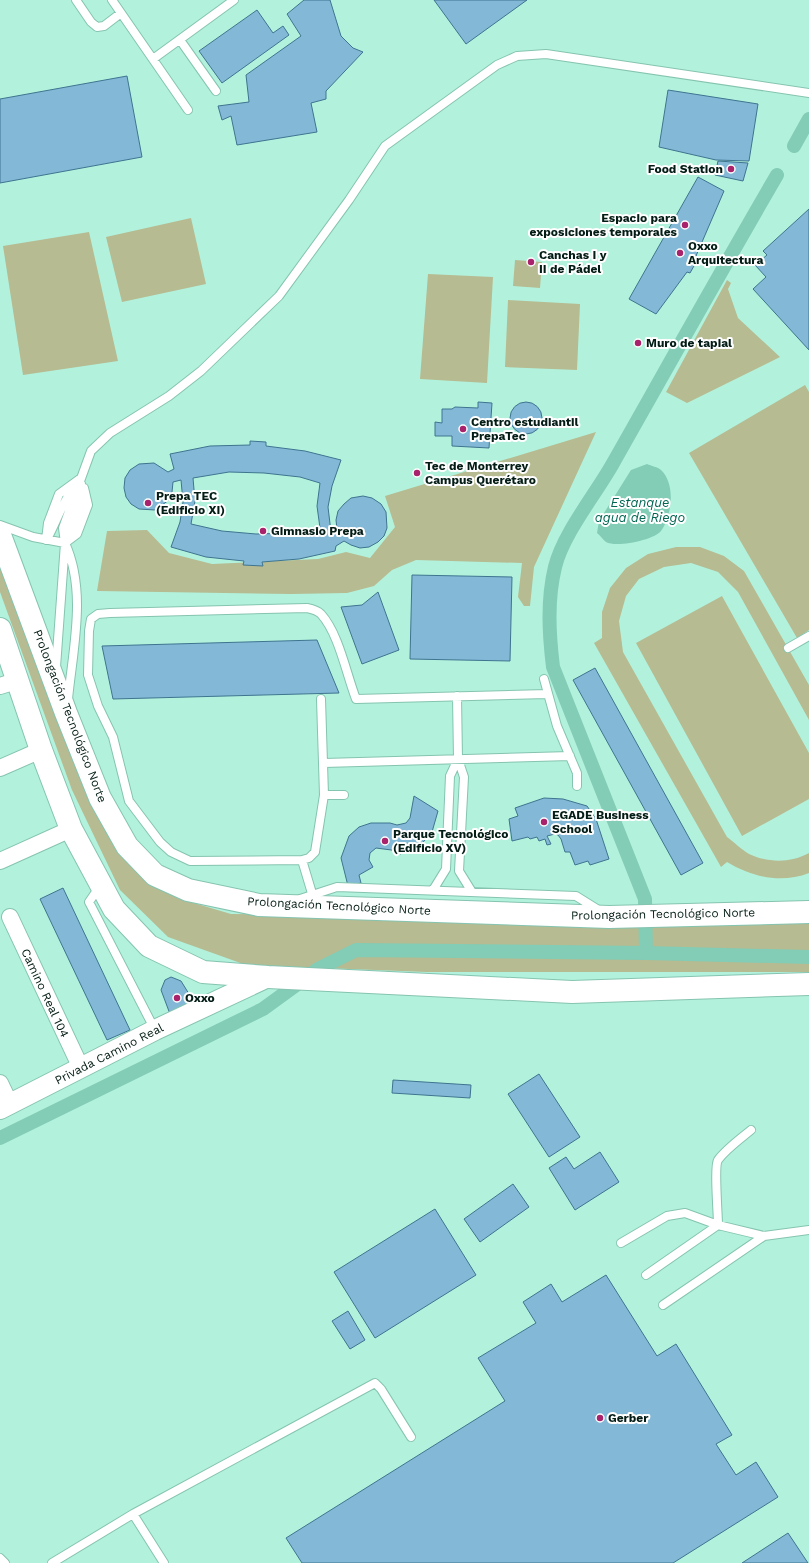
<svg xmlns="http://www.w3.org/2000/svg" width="809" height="1563" viewBox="0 0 809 1563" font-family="'Work Sans',sans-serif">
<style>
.green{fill:#b6bb91}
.water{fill:#83ccb5}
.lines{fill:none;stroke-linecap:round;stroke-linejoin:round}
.canal{stroke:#83ccb5;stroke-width:14}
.building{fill:#83b9d7;stroke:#3f748f;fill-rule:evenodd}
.service-casing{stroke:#85c4b0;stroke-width:10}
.minor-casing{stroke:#85c4b0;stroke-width:18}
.tertiary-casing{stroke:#85c4b0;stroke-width:22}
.secondary-casing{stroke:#85c4b0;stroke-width:24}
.service{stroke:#fff;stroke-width:8}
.minor{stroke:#fff;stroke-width:16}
.tertiary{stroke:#fff;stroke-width:20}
.secondary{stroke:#fff;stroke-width:22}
.poi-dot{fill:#a9236c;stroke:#fff;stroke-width:1.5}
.labels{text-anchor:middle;stroke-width:4;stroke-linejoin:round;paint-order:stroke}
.poi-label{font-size:12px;font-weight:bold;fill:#031c15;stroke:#fff;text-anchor:start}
.street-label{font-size:12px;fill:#031c15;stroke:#fff}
.water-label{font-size:13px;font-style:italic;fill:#006652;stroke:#fff}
</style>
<rect width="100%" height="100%" fill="#b2f2dd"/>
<!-- green -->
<path class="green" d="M191,218L206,284L122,302L106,237Z
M89,232L118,361L23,375L3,246Z
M515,260L542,262L540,288L513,286Z
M428,274L493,277L487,383L420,379Z
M727,280L731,283L728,289L738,318L780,357L687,403L666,392Z
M508,300L580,304L577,370L505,367Z
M805,385L809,392V630L797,638L689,453Z
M596,432L534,567L530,606H524L518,597L522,563L416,560L392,570L374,586L347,593L291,594L97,591L107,531L147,530L169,553L212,564L318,559L346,552L370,558L395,527L385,496Z
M676,547H700L724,556L744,571L809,685V720L738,592L718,572L691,563L664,567L639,579L626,596L619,621L623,652L727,837C734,842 742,850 749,854C768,863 791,863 809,853V873C781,884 752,877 727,862L721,867L594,643L602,638V612L610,588L626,568L648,554Z
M0,561L128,859L177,898L231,914L809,920V972H426L246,965L168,937L120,890L72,790L0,592Z
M722,596L809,753V799L742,836L636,643Z"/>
<!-- water -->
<path class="water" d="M647,464C651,466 658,467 661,470C676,484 672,516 661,531C654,540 616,548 606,542C603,540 600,535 597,533L599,521L631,470Z"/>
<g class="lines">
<!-- canal -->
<path class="canal" d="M794,146L809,119
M646,953L645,899L553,667C549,634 547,600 555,567C563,534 595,495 612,465C667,368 721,271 777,175
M0,1138L263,1009L318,969L356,950L646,953L809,957"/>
</g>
<!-- building -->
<path class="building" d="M304,0H330L341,36L353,48L363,52L326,91V99L311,103L317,132L237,145L231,116L222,120L218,106L249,102L246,75L301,36L287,14Z
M434,0H527L466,44Z
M257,10L273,33L283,26L289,35L222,83L199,51Z
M127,76L142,157L0,183V99Z
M668,90L758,104L749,161L716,160L659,147Z
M718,161L748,163L743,181L715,175Z
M698,177L724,191L696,256L699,257L690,273L687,272L656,314L629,299Z
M809,209V350L753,289L766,277L755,265L767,255L763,251Z
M510 418a16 16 0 1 1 32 0a16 16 0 1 1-32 0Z
M478,402L492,403L489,448L452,446V436H435V422L442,423V409H452L455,407L478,408Z
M250,441L266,442V446L305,451L341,460L332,486L328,507L331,532L337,529L336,520L338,511L344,504L351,498L363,496L372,498L381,504L386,512L387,528L384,536L378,542L369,547L360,548L351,545L344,541L336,546L335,551L299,559L262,562L263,566L243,565L244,561L206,557L171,547L180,522L183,502L181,480L173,482L172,492L169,500L155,510L139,509L131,504L126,497L124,488L125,478L130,470L139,464L154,463L168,472L174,469L170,454L210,446L250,445ZM229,472L264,473L300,477L320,483L317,506L320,528L294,533L256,534L222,531L191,524L195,501L193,478Z
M412,575L512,577L510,661L410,659Z
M378,592L399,650L362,664L341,607L362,605Z
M317,640L339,693L113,699L102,646Z
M595,668L703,863L681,875L573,680Z
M414,796L438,811L432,832L418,848L400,854L399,851L376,848L370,853L369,860L373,867L359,875L361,883L348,886L341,858L349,836L359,827L371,823H390L397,825L406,823L410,818Z
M544,798L563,799L587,806L596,819L609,859L590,865L588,861L575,865L570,852H565L561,839L558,835L555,834L547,836L551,844L547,845L545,839L539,841L537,837L530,839L528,837L512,841L509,819L518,816L515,808Z
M63,888L130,1030L107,1040L40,899Z
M171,977L181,981L194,1002L170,1014L161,990L165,980Z
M539,1074L580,1137L549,1157L508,1094Z
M393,1080L471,1085L470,1098L392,1093Z
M600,1152L619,1182L575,1210L549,1168L566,1157L574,1169Z
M513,1184L529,1207L480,1242L464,1219Z
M435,1209L476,1275L375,1338L334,1272Z
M606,1275L657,1356L676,1344L732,1435L716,1444L736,1475L756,1462L778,1497L673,1563H302L286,1538L505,1401L478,1358L536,1323L523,1302L551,1284L562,1302Z
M348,1311L365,1340L350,1349L332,1321Z
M788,1533L808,1563H742Z"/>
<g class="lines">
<!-- service casing -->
<g class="service-casing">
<path id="service" d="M76,0L91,22L97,27L104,26L121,13
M112,0L188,110
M180,40L216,91
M153,59L234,0
M0,525L33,537L65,543L77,534L88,505L84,488
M47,539C57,521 62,502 75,486
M46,540L48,523L59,494L81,478
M788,648L809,636
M56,667L65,543L63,528L91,451L110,433L169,396L201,371L279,296L349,200L385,146L497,65L517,56L546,54L809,93
M544,679L557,726L577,773V786
M457,696L458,759L464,777L459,871L472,892
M68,699C73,648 87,591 65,543L81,502V484
M321,699L324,795L315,852L309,858L302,860L190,861L171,852L160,842L129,801L113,737L98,706L88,675L89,631L91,619L98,614L110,613L307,608C312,609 317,610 321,614C339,634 346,673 356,699L547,694
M324,763L570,756
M324,795H344
M302,860L314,900
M100,886L89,902L155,1030
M433,890L446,869L450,776L458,759
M300,899L337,887L576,896L600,911
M621,1243L667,1216L685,1213L718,1225L764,1236L809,1230
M646,1275L718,1225C718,1214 714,1166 718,1160C726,1149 740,1139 751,1130
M663,1305L764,1236
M133,1514L164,1563
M0,1558L5,1563
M52,1563L133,1514L375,1383L381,1389L411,1437"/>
</g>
<!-- minor casing -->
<g class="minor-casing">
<path id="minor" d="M0,686L16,681
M0,768L41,750
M0,861L71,829
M10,917L81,1068
M0,1083L10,1104"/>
</g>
<!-- tertiary casing -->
<g class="tertiary-casing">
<path id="tertiary" d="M0,1109L155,1030L268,977"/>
</g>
<!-- secondary casing -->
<g class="secondary-casing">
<path id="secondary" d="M0,535L66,713L100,798L127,846L155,875L188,890L259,905L609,917L809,912
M0,629L41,750L71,829L114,909L149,946L203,972L268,977L572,992L809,984"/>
</g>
<!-- service -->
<use href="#service" class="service"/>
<!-- minor -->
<use href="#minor" class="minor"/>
<!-- tertiary -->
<use href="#tertiary" class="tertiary"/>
<!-- secondary -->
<use href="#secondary" class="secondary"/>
</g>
<!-- markers -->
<g class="poi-dot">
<circle cx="731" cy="169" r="4"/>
<circle cx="685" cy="225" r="4"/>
<circle cx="680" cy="253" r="4"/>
<circle cx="531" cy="262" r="4"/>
<circle cx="638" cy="343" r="4"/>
<circle cx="463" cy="429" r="4"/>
<circle cx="417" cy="473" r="4"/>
<circle cx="148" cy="503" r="4"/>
<circle cx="263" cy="531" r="4"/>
<circle cx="544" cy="822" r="4"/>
<circle cx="385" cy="841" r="4"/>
<circle cx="177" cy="998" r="4"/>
<circle cx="600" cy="1418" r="4"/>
</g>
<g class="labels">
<!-- poi labels -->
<g class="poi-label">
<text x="723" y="173" text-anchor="end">Food Station</text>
<text x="677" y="222" text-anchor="end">Espacio para<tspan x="677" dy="14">exposiciones temporales</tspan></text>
<text x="688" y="250">Oxxo<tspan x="688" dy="14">Arquitectura</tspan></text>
<text x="539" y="259">Canchas I y<tspan x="539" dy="14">II de Pádel</tspan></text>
<text x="646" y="347">Muro de tapial</text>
<text x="471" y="426">Centro estudiantil<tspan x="471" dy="14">PrepaTec</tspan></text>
<text x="425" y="470">Tec de Monterrey<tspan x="425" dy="14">Campus Querétaro</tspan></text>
<text x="156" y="500">Prepa TEC<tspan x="156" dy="14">(Edificio XI)</tspan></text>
<text x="271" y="535">Gimnasio Prepa</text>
<text x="552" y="819">EGADE Business<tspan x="552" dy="14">School</tspan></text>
<text x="393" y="838">Parque Tecnológico<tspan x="393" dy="14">(Edificio XV)</tspan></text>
<text x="185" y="1002">Oxxo</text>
<text x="608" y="1422">Gerber</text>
</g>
<!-- street labels -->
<g class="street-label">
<text transform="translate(70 716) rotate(69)" y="4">Prolongación Tecnológico Norte</text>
<text transform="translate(339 906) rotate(3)" y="4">Prolongación Tecnológico Norte</text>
<text transform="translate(663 914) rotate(-1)" y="4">Prolongación Tecnológico Norte</text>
<text transform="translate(45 993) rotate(65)" y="4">Camino Real 104</text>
<text transform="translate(109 1054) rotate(-27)" y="4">Privada Camino Real</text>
</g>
<!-- water labels -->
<g class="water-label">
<text x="640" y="507">Estanque<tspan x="640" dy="15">agua de Riego</tspan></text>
</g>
</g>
</svg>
